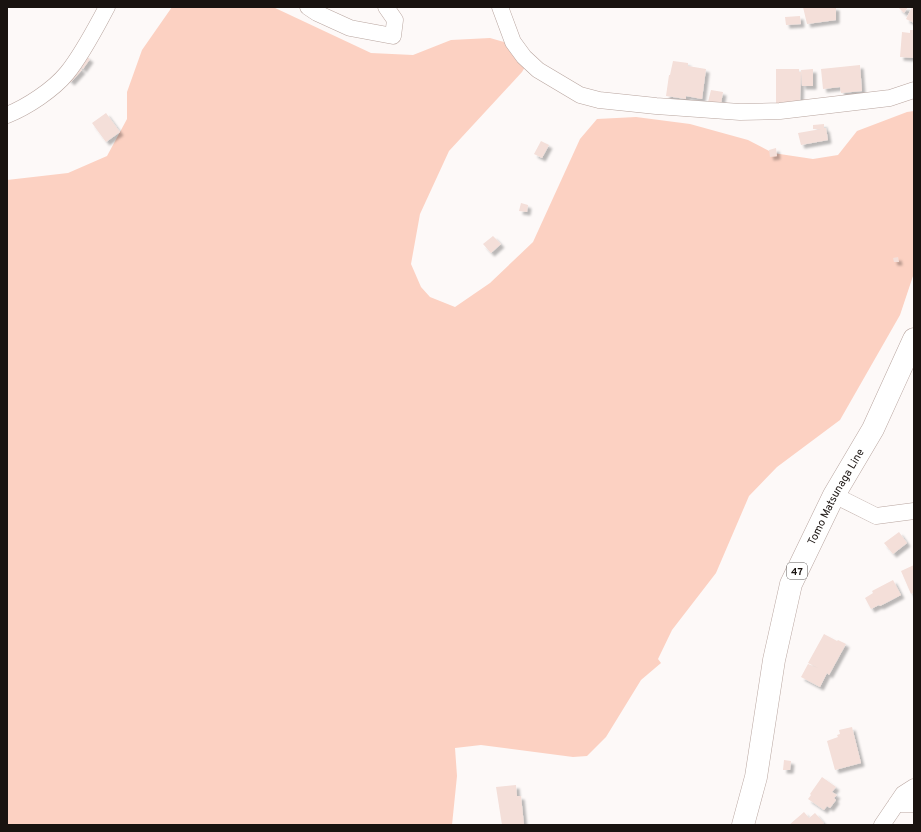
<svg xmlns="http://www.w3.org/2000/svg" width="921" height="832" viewBox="0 0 921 832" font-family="Overpass,sans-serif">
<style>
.green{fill:#fcd1c2}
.building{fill:#f4dfd9;filter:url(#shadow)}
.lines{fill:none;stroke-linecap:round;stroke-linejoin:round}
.minor-casing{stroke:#b8a59f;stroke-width:17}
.primary-casing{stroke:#b8a59f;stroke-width:23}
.minor{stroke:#fff;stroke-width:16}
.primary{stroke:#fff;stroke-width:22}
.labels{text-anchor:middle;stroke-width:3.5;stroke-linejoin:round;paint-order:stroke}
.shield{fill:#fff;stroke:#5e5a58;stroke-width:1}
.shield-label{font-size:10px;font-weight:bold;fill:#191310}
.street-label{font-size:11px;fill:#191310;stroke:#fff}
</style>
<defs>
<filter id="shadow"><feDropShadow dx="3.5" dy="3.5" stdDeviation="1" flood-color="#0004"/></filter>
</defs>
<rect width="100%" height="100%" fill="#fdf9f8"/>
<!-- green -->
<path class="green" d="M172,7H273L371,53L413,55L451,40L490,38L528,49V62L522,72L449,151L420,214L411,264L421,287L430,297L455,307L490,283L533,242L580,139L597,119L636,117L690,124L748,140L773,153L813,159L838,155L857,131L907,112L914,111V273L900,315L840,420L777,467L749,496L716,573L672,630L658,659L661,663L641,680L606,737L587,756L573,757L481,745L455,748L457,776L452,825H7V180L68,173L107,156L127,119V92L142,50Z"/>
<!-- building -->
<path class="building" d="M803,7H836V20L807,24Z
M898,7H908L904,13Z
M912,7H914V23L906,19Z
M800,16L801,24L786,25L785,17Z
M910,30H914V58L900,57L902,32L910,33Z
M80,52L90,59L83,69L73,61Z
M673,61L688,63V66L706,69L702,99L686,96V99L666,96L669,75H670Z
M76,65L82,70L71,82L66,77Z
M860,65L862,91L841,93L840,87L823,89L821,69Z
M776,69H799V72H801L800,103H776Z
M813,69V86H802L801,70Z
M711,90L723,92L721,104L708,102Z
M106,113L120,132L106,142L92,123Z
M824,124V128H826L828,140L801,145L798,133L821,129H813V125Z
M541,141L549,145L542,158L534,154Z
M776,148L777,156L770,157L769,150Z
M521,203L528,205L527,212L519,211Z
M493,236L501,244L491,253L483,244Z
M898,257L899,262H894L893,258Z
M899,532L907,543L893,554L884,543Z
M914,565V592L911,594L901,571Z
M893,580L901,595L880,606L879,605L871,609L865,598L873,593L872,591Z
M824,634L837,641L838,640L846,644L829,675L827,673L820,687L801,677L808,664L818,668L808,663Z
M852,727L861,763L835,770L827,741L838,737L837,735L840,734L839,730Z
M784,760L791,761L790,770H783Z
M822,777L836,787L832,792L837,795L834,798L836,800L830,808L827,806L824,810L808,799L811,795L810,794Z
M516,785L517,796H521L524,825H502L496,787Z
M804,812L809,818L815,813L824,823L821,825H789Z"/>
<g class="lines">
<!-- minor casing -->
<g class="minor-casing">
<path id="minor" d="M308,7L317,13L350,28L393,36L395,20L386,7
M500,7L513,42L524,57L538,70L580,95L599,100L656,106L740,112L780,111L890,98L914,90
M7,115C27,107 53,90 67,73C83,53 95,29 107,7
M834,495L876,516L914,511
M896,804H914
M882,825L903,794L914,787"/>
</g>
<!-- primary casing -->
<g class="primary-casing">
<g id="primary">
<path id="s1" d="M743,825L756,777L774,660L791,584L834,495L873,429L914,339"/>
</g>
</g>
<!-- minor -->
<use href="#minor" class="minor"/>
<!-- primary -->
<use href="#primary" class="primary"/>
</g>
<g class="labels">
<!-- shield labels -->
<rect class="shield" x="787" y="563" width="20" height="16" rx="3"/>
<g class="shield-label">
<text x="797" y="575">47</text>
</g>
<!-- street labels -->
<g class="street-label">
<text dy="4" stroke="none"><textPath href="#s1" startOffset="344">Tomo Matsunaga Line</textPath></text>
</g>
</g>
<!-- border -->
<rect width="921" height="832" fill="none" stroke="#191310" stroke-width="16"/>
</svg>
